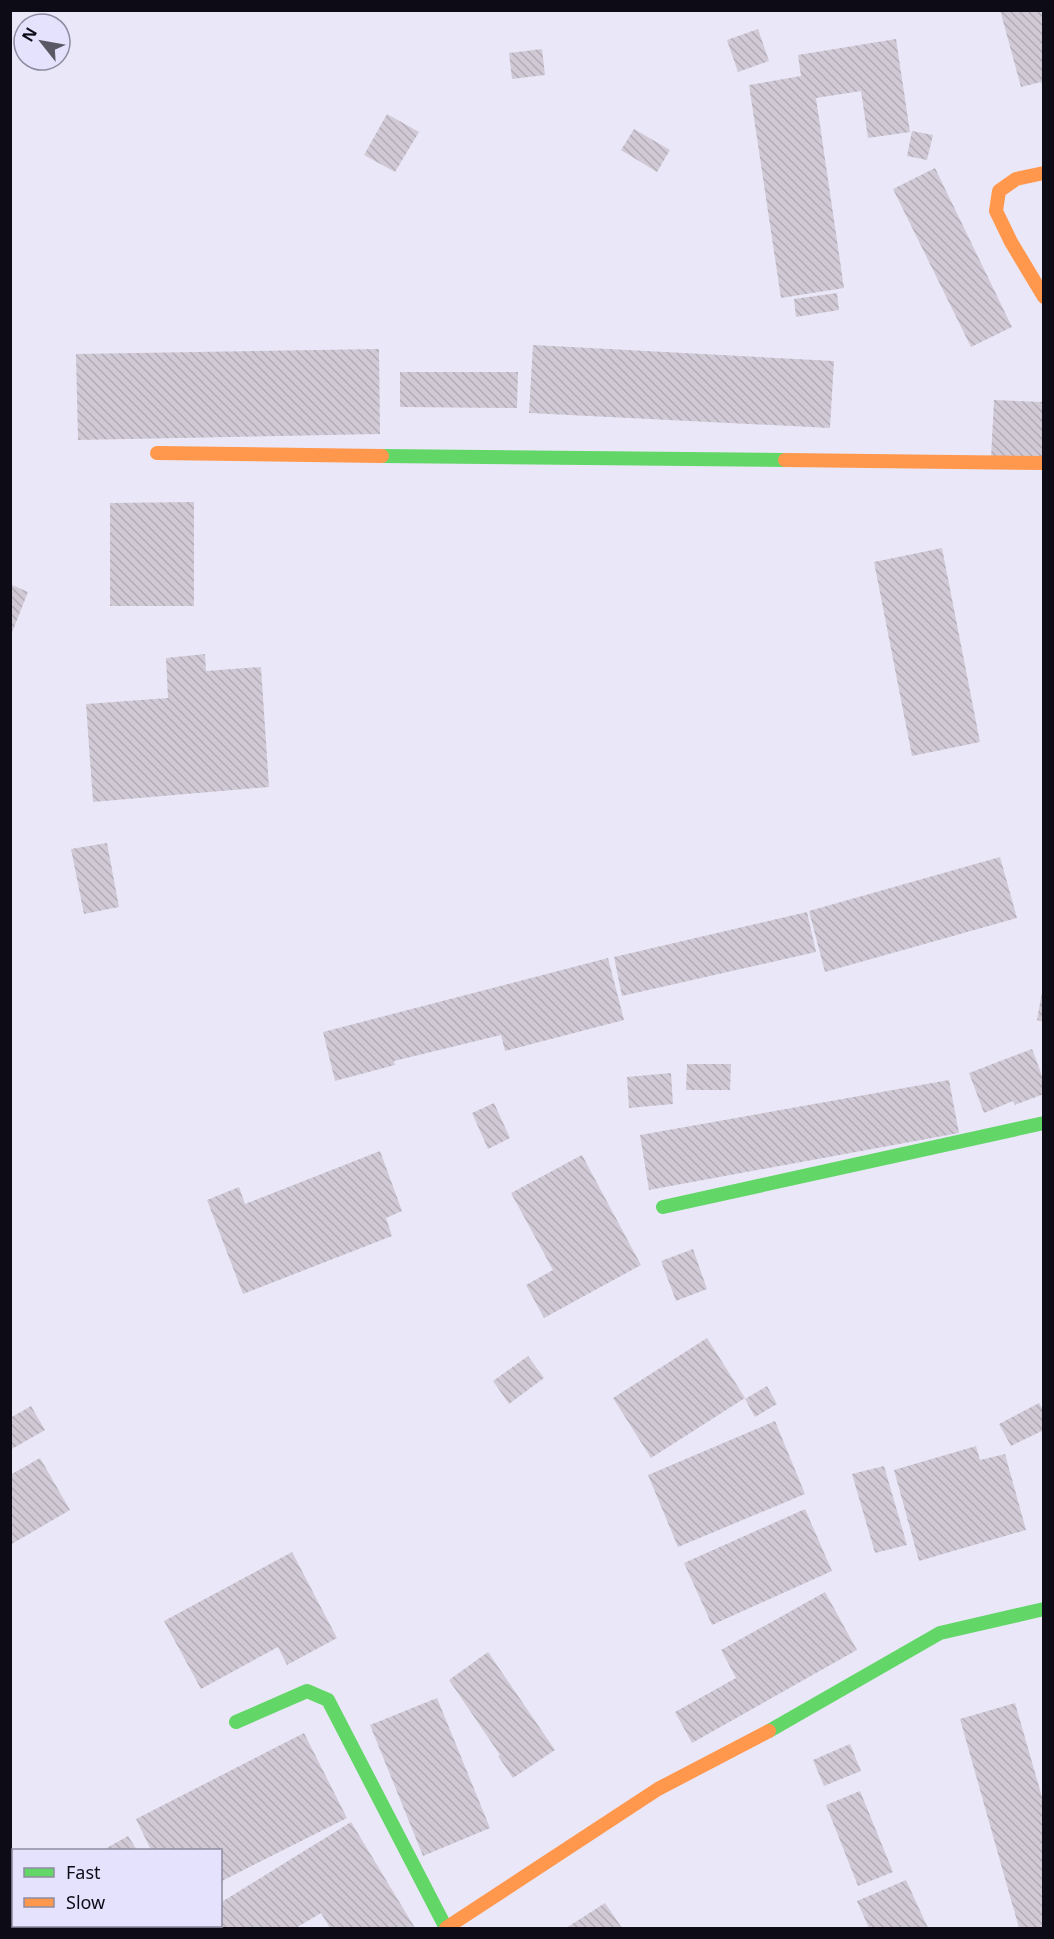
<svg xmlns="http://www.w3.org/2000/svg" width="1054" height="1939" viewBox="0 0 1054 1939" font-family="'Noto Sans',sans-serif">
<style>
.building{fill:url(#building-back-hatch)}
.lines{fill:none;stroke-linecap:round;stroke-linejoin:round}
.fast{stroke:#63d668;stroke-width:14}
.slow{stroke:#ff974d;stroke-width:14}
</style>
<defs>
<pattern id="building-back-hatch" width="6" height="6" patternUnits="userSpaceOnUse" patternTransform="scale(1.5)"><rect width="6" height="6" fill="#d1cad6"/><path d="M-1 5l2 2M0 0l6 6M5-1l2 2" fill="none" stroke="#b2acb7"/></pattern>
</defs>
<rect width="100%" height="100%" fill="#eae8f8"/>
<!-- building -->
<path class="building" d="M1000,10H1044V89L1041,82L1021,87Z
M758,29L769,61L738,72L727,40Z
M896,39L910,132L868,138L861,91L816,98L844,288L781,298L749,85L801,76L798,55Z
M542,49L545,75L512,79L509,53Z
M387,114L419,132L395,172L364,155Z
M634,129L670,150L657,172L621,150Z
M912,131L933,135L927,160L907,156Z
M935,168L1012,327L971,347L893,189Z
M837,293L839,310L796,317L794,299Z
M533,345L834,361L830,428L529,413Z
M379,349L380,434L78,440L76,354Z
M400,372H518L517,408L400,407Z
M994,400L1044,402V460L991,458Z
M194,502V606H110V503Z
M942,548L980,742L912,756L874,562Z
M10,584L28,592L11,635H10Z
M205,654L206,671L261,667L269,787L93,802L86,704L168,698L166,658Z
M107,843L119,907L84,914L71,849Z
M1000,857L1017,918L825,972L809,911Z
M807,912L816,952L622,996L614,957Z
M608,958L624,1020L505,1051L501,1035L394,1061L395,1065L335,1081L323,1032Z
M1042,992H1044V1022L1037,1020Z
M1032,1049L1044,1081V1094L1015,1105L1013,1101L984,1113L969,1073Z
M687,1064H731L730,1090H686Z
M671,1073L673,1104L629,1108L627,1077Z
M949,1080L959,1133L649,1190L640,1135Z
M494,1103L510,1138L488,1149L472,1113Z
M380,1151L402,1211L386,1218L392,1236L243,1294L207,1200L239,1187L245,1204Z
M582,1155L641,1265L544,1318L526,1285L553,1270L511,1193Z
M693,1249L707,1289L676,1301L661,1261Z
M707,1338L745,1398L651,1458L613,1398Z
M528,1356L544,1378L509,1404L493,1381Z
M767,1386L777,1404L755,1417L745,1399Z
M1039,1403L1044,1411V1430L1011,1446L999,1424Z
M31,1406L45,1430L10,1450V1418Z
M775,1421L805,1494L678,1547L648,1475Z
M976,1446L980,1460L1005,1454L1026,1530L919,1561L894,1470Z
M40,1458L70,1510L10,1545V1475Z
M884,1466L907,1545L875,1553L852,1474Z
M805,1509L832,1571L712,1625L684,1563Z
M292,1552L337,1638L287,1665L278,1647L201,1689L164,1621Z
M825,1592L857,1650L692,1743L675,1712L736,1678L721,1650Z
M488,1652L555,1750L513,1778L498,1756L500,1755L449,1680Z
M437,1698L490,1828L423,1856L370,1725Z
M1015,1703L1044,1804V1928H1019L960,1719Z
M304,1733L347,1818L220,1882V1850H151L136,1819Z
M850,1744L861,1771L824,1786L813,1760Z
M860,1791L893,1872L858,1886L826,1805Z
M351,1822L415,1928H330L321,1913L296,1928H188L186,1926H220V1903Z
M128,1836L137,1850H103Z
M906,1880L928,1928H869L857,1901Z
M14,1894V1926H95L91,1928H10V1896Z
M605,1903L622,1928H566Z
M114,1926H160L161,1928H108Z"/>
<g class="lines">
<!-- fast -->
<path class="fast" d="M382,456L785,460
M663,1207L1044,1123
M236,1722L307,1691L328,1700L446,1928
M769,1731L940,1633L1044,1609"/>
<!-- slow -->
<path class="slow" d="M1044,173L1016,179L999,191L996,211L1011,242L1044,297
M157,453L382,456
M785,460L1044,463
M446,1928L658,1789L769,1731"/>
</g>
<!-- border -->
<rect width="1054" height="1939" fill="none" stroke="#0c0b16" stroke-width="24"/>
<!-- legend -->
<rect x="12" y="1849" width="210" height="78" fill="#e5e2fe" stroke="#8e8ca1" stroke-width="1.5"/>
<rect x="24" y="1868" width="30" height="9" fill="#63d668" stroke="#8e8ca1" stroke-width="1.5"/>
<text x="66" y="1879" font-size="18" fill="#0c0b16">Fast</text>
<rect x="24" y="1898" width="30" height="9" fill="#ff974d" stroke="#8e8ca1" stroke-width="1.5"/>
<text x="66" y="1909" font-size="18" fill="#0c0b16">Slow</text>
<!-- north arrow -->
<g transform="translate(42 42) rotate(301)"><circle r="28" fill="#e5e2fe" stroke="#8e8ca1" stroke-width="1.5"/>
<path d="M0-4.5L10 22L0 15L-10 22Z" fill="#5a5865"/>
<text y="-9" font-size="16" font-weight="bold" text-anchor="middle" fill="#0c0b16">N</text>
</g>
</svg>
